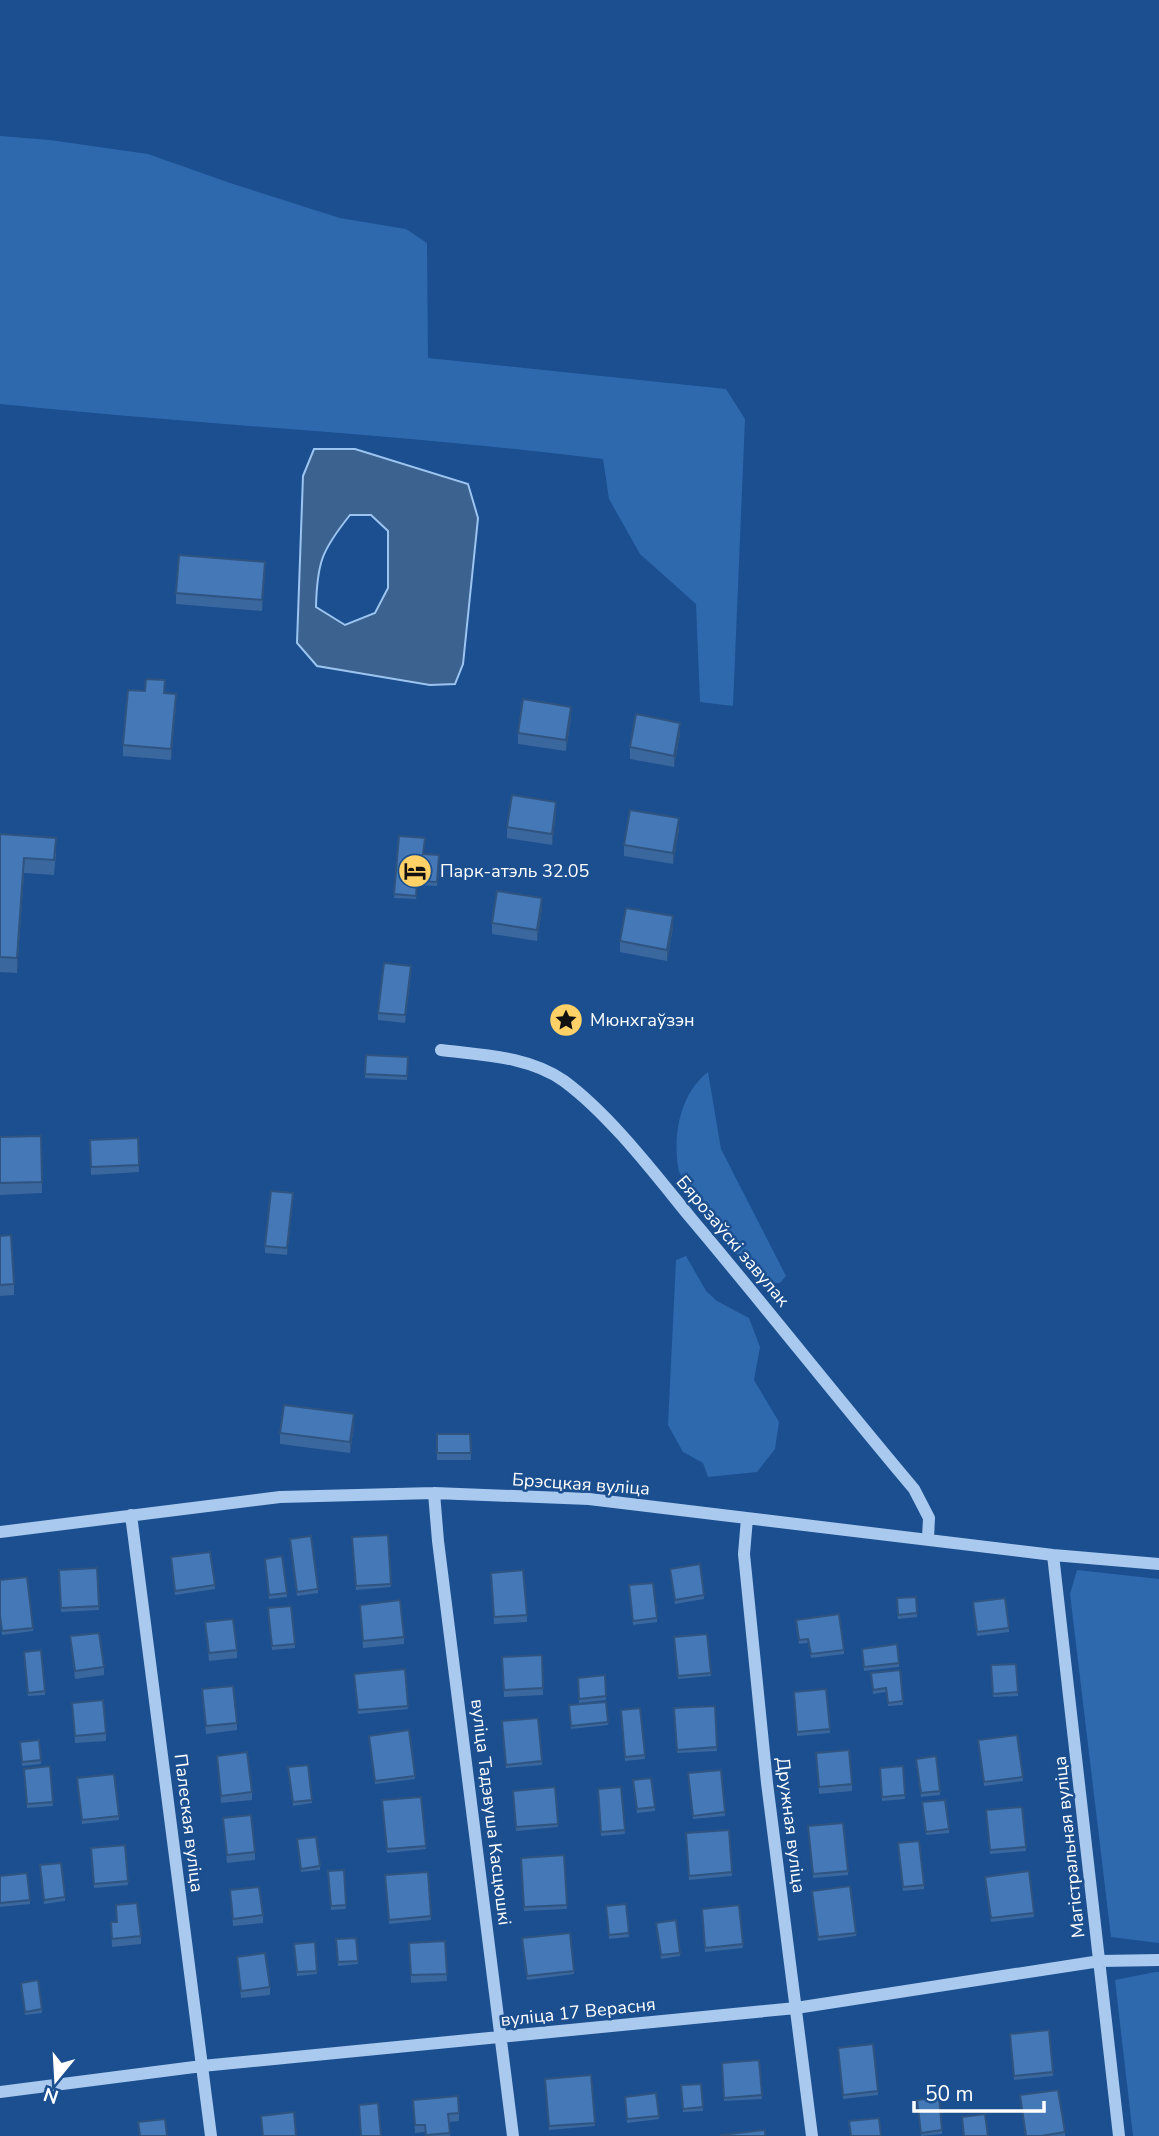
<svg xmlns="http://www.w3.org/2000/svg" width="1159" height="2136" viewBox="0 0 1159 2136" font-family="'Nunito Sans',sans-serif">
<style>
.green{fill:#2e69ad}
.water{fill:#3c6290;stroke:#9cc4f0;stroke-width:2;fill-rule:evenodd}
.lines{fill:none;stroke-linecap:round;stroke-linejoin:round}
.minor{stroke:#a9c9ee;stroke-width:12}
.wall{fill:#3a679d}
.shaded-wall{fill:#305480}
.building{fill:#4478b7;stroke:#305480;stroke-width:2}
.labels{text-anchor:middle;stroke-width:5;stroke-linejoin:round;paint-order:stroke}
.poi-label{font-size:18px;fill:#fff;stroke:#1b4f8f;text-anchor:start}
.street-label{font-size:18px;fill:#fff;stroke:#1b4f8f}
</style>
<rect width="100%" height="100%" fill="#1b4f8f"/>
<!-- green -->
<path class="green" d="M0,136L50,140L148,154L230,183L340,218L406,229L427,243L428,358L726,389L745,419L733,706L700,702L696,604L640,554L609,499L603,459C403,434 201,425 0,404Z
M708,1072L721,1149L786,1276L780,1283H772L755,1280L679,1172C672,1139 679,1094 708,1072Z
M686,1256L706,1291L717,1301L749,1318L760,1347L754,1380L779,1422L775,1449L757,1472L708,1477L703,1463L683,1452L668,1425L676,1260Z
M1077,1570L1159,1579V1943L1111,1937L1070,1594Z
M1155,1972H1159V2136H1133L1115,1980Z"/>
<!-- water -->
<path class="water" d="M314,449H355L468,484L478,518L463,664L455,684L430,685L317,666L297,643L303,476ZM350,515H371L388,531V588L375,613L345,625L316,607C317,562 322,550 350,515Z"/>
<g class="lines">
<!-- minor -->
<path class="minor" d="M441,1050C481,1055 529,1056 564,1081C610,1115 654,1173 690,1217C766,1307 838,1399 914,1489L929,1518L928,1538
M434,1493L438,1541L513,2136
M131,1515L211,2136
M747,1518L744,1554L767,1783L812,2136
M0,1532L280,1497L434,1493L589,1499L1053,1555L1159,1564
M1053,1555L1119,2136
M0,2092L202,2066L796,2008L1100,1961L1159,1960"/>
</g>
<!-- wall -->
<path class="wall" d="M265,573L262,611L176,604V593Z
M176,705L171,760L123,756V745Z
M571,718L566,751L518,744V733Z
M680,734L674,767L630,759V747Z
M556,813L552,845L507,838V827Z
M679,829L673,864L624,856V845Z
M0,834L56,853L54,875L24,873L17,973L0,972Z
M399,836L424,854L439,855L437,886L417,885L416,899L394,898Z
M542,909L537,941L492,934V923Z
M673,927L667,961L620,952V941Z
M411,973L405,1023L378,1020V1013Z
M366,1055L408,1057L407,1080L365,1078Z
M41,1136L42,1193L0,1195V1137Z
M138,1138L139,1172L91,1175L90,1140Z
M293,1201L287,1255L265,1253V1246Z
M0,1236L14,1284V1295L0,1296Z
M354,1426L350,1453L280,1444V1433Z
M437,1434H470L471,1460H437Z
M388,1535L391,1587L356,1590L352,1537Z
M290,1543L318,1589V1593L297,1596Z
M171,1557L215,1585V1589L175,1595Z
M265,1562L287,1593V1597L269,1599Z
M97,1568L99,1610L61,1612L59,1570Z
M670,1569L704,1595V1599L675,1604Z
M491,1573L527,1615V1622L494,1624Z
M629,1589L657,1618V1622L633,1625Z
M916,1597L917,1617L898,1619L897,1598Z
M360,1605L404,1637V1644L363,1648Z
M973,1606L1009,1628V1632L977,1636Z
M268,1612L295,1644V1648L272,1650Z
M0,1618L33,1628V1631L2,1635Z
M205,1622L237,1650V1658L209,1661Z
M796,1624L844,1650V1654L811,1658L808,1643L799,1644Z
M707,1634L711,1676L678,1679L674,1637Z
M70,1636L104,1667V1675L75,1679Z
M862,1652L899,1663V1667L864,1671Z
M542,1655L543,1695L504,1697L502,1665Z
M24,1656L45,1691V1695L28,1696Z
M1016,1664L1018,1696L993,1697L991,1665Z
M405,1669L408,1709L358,1714L354,1674Z
M871,1673L903,1701V1705L888,1706L886,1692L873,1694Z
M605,1675L606,1700L579,1703L578,1678Z
M202,1689L237,1723V1730L206,1734Z
M826,1689L830,1733L797,1736L794,1692Z
M72,1703L106,1733V1741L75,1743Z
M569,1705L608,1722V1725L571,1729Z
M715,1706L717,1751L677,1753L674,1708Z
M640,1708L645,1759L625,1761L621,1710Z
M538,1718L542,1765L506,1768L502,1721Z
M369,1739L415,1776V1779L375,1784Z
M39,1740L41,1764L22,1766L20,1746Z
M978,1740L1023,1777V1781L984,1786Z
M816,1753L852,1784V1791L819,1794Z
M217,1756L252,1792V1800L221,1803Z
M916,1763L940,1791V1795L921,1797Z
M50,1766L53,1806L27,1808L24,1769Z
M903,1766L905,1799L882,1801L880,1768Z
M721,1770L725,1816L693,1819L688,1773Z
M288,1771L312,1800V1803L293,1806Z
M77,1781L119,1816V1820L82,1824Z
M633,1784L655,1807V1811L637,1813Z
M555,1787L558,1827L516,1831L513,1791Z
M621,1787L625,1834L601,1836L598,1789Z
M421,1797L426,1849L387,1853L382,1800Z
M922,1806L949,1829V1833L926,1835Z
M986,1814L1026,1847V1851L990,1854Z
M223,1818L255,1852V1860L227,1863Z
M808,1826L848,1871V1875L813,1878Z
M729,1830L732,1876L689,1880L686,1833Z
M297,1843L320,1866V1870L301,1872Z
M125,1845L128,1885L94,1888L91,1848Z
M898,1847L924,1885V1889L903,1891Z
M564,1855L567,1909L524,1911L521,1858Z
M40,1869L65,1897V1901L44,1904Z
M344,1870L346,1909L331,1910L328,1871Z
M428,1872L431,1920L389,1924L385,1875Z
M0,1876L30,1900V1904L0,1907Z
M985,1881L1034,1913V1917L991,1922Z
M230,1890L263,1915V1923L233,1926Z
M812,1895L856,1933V1936L818,1941Z
M626,1904L629,1937L609,1939L606,1906Z
M116,1905L141,1936V1944L112,1947L111,1922H117Z
M739,1905L743,1948L705,1952L702,1909Z
M656,1926L680,1953V1956L661,1959Z
M356,1938L358,1964L338,1966L336,1939Z
M445,1941L447,1981L411,1983L409,1943Z
M315,1942L317,1974L297,1976L294,1944Z
M522,1942L574,1971V1974L527,1980Z
M237,1957L270,1987V1995L241,1998Z
M21,1986L42,2009V2013L25,2015Z
M1010,2038L1053,2072V2076L1014,2080Z
M838,2048L878,2091V2095L843,2099Z
M759,2060L762,2099L724,2101L722,2063Z
M591,2075L595,2126L549,2130L545,2079Z
M701,2084L703,2111L683,2112L681,2085Z
M656,2093L659,2119L627,2123L625,2097Z
M1020,2095L1065,2132V2136H1025Z
M413,2100L459,2113V2121L449,2122L450,2136H425V2132L415,2133Z
M917,2103L942,2130V2134L921,2136Z"/>
<!-- shaded-wall -->
<path class="shaded-wall" d="M265,562V573L262,611V600Z
M176,694V705L171,760V749Z
M571,707V718L566,751V740Z
M680,723V734L674,767V756Z
M556,802V813L552,845V834Z
M679,818V829L673,864V853Z
M24,858V873L17,973V958Z
M542,898V909L537,941V930Z
M673,916V927L667,961V950Z
M293,1193V1201L287,1255V1248Z
M354,1414V1426L350,1453V1442Z"/>
<!-- building -->
<path class="building" d="M179,555L265,562L262,600L176,593Z
M146,679L165,680L164,693L176,694L171,749L123,745L128,690L145,691Z
M523,699L571,707L566,740L518,733Z
M636,714L680,723L674,756L630,747Z
M512,795L556,802L552,834L507,827Z
M630,810L679,818L673,853L624,845Z
M0,834L56,838L54,860L24,858L17,958L0,957Z
M399,836L425,838L423,854L439,855L437,882L417,881L416,896L394,894Z
M497,891L542,898L537,930L492,923Z
M626,908L673,916L667,950L620,941Z
M384,963L411,966L405,1015L378,1013Z
M366,1055L408,1057L407,1076L365,1074Z
M41,1136L42,1182L0,1183V1137Z
M138,1138L139,1165L91,1167L90,1140Z
M271,1191L293,1193L287,1248L265,1246Z
M11,1235L14,1284L0,1285V1236Z
M284,1405L354,1414L350,1442L280,1433Z
M437,1434H470L471,1453H437Z
M388,1535L391,1584L356,1586L352,1537Z
M311,1536L318,1589L297,1592L290,1539Z
M210,1552L215,1585L175,1591L171,1557Z
M282,1556L287,1593L269,1595L265,1559Z
M700,1564L704,1595L675,1600L670,1569Z
M97,1568L99,1606L61,1608L59,1570Z
M523,1570L527,1615L494,1617L491,1573Z
M27,1577L33,1628L2,1631L0,1615V1580Z
M653,1583L657,1618L633,1621L629,1585Z
M916,1597L917,1613L898,1615L897,1598Z
M1005,1598L1009,1628L977,1632L973,1602Z
M400,1600L404,1637L363,1641L360,1605Z
M291,1606L295,1644L272,1646L268,1608Z
M839,1614L844,1650L811,1654L808,1639L799,1640L796,1620Z
M233,1619L237,1650L209,1653L205,1622Z
M99,1633L104,1667L75,1671L70,1636Z
M707,1634L711,1673L678,1676L674,1637Z
M897,1644L899,1663L864,1667L862,1649Z
M41,1650L45,1691L28,1693L24,1652Z
M542,1655L543,1688L504,1690L502,1657Z
M1016,1664L1018,1692L993,1694L991,1665Z
M405,1669L408,1706L358,1710L354,1674Z
M900,1670L903,1701L888,1703L886,1688L873,1690L871,1673Z
M605,1675L606,1696L579,1699L578,1678Z
M233,1686L237,1723L206,1726L202,1689Z
M826,1689L830,1729L797,1732L794,1692Z
M103,1700L106,1733L75,1736L72,1703Z
M606,1702L608,1722L571,1726L569,1705Z
M715,1706L717,1747L677,1750L674,1708Z
M640,1708L645,1755L625,1757L621,1710Z
M538,1718L542,1761L506,1765L502,1721Z
M409,1730L415,1776L375,1781L369,1736Z
M1017,1735L1023,1777L984,1782L978,1740Z
M39,1740L41,1760L22,1762L20,1742Z
M849,1750L852,1784L819,1787L816,1753Z
M247,1752L252,1792L221,1796L217,1756Z
M936,1756L940,1791L921,1793L916,1759Z
M308,1765L312,1800L293,1802L288,1767Z
M50,1766L53,1802L27,1804L24,1769Z
M903,1766L905,1795L882,1797L880,1768Z
M721,1770L725,1812L693,1816L688,1773Z
M114,1774L119,1816L82,1820L77,1778Z
M651,1778L655,1807L637,1809L633,1780Z
M555,1787L558,1824L516,1827L513,1791Z
M621,1787L625,1830L601,1832L598,1789Z
M421,1797L426,1846L387,1849L382,1800Z
M945,1800L949,1829L926,1832L922,1802Z
M1022,1807L1026,1847L990,1850L986,1810Z
M251,1815L255,1852L227,1855L223,1818Z
M843,1823L848,1871L813,1874L808,1826Z
M729,1830L732,1872L689,1876L686,1833Z
M316,1837L320,1866L301,1869L297,1839Z
M919,1841L924,1885L903,1887L898,1843Z
M125,1845L128,1881L94,1884L91,1848Z
M564,1855L567,1905L524,1907L521,1858Z
M61,1863L65,1897L44,1900L40,1865Z
M344,1870L346,1905L331,1906L328,1871Z
M1029,1871L1034,1913L991,1918L985,1877Z
M428,1872L431,1916L389,1920L385,1875Z
M27,1873L30,1900L0,1903V1876Z
M850,1886L856,1933L818,1937L812,1891Z
M259,1887L263,1915L233,1919L230,1890Z
M137,1903L141,1936L112,1939L111,1922H117L116,1905Z
M626,1904L629,1933L609,1935L606,1906Z
M739,1905L743,1944L705,1948L702,1909Z
M676,1920L680,1953L661,1955L656,1923Z
M570,1933L574,1971L527,1976L522,1938Z
M356,1938L358,1961L338,1962L336,1939Z
M445,1941L447,1974L411,1975L409,1943Z
M315,1942L317,1971L297,1972L294,1944Z
M265,1953L270,1987L241,1991L237,1957Z
M38,1980L42,2009L25,2012L21,1983Z
M1049,2030L1053,2072L1014,2076L1010,2034Z
M873,2044L878,2091L843,2095L838,2048Z
M759,2060L762,2095L724,2098L722,2063Z
M591,2075L595,2123L549,2126L545,2079Z
M701,2084L703,2107L683,2109L681,2085Z
M1058,2090L1065,2132L1041,2136H1026L1020,2095Z
M656,2093L659,2116L627,2119L625,2097Z
M458,2096L459,2113L448,2114L450,2133L426,2135L425,2125H415L413,2100Z
M939,2097L942,2130L921,2133L917,2100Z
M378,2103L381,2136H361L359,2105Z
M294,2112L296,2136H263L261,2116Z
M985,2114L988,2136H964L962,2117Z
M879,2118L881,2136H851L849,2121Z
M165,2119L167,2136H140L138,2122Z
M765,2130V2136H721V2135Z"/>
<!-- icons -->
<defs>
<g id="hotel-disc" transform="scale(1.75)"><circle r="9.5" fill="#ffd166" stroke="#1b4f8f"/><path d="M-6-4.5h1.5V1H6V5H4.5V3h-9V5H-6ZM-4 0a1.8 1.8 0 1 1 3.6 0ZM.5 0V-2.5h3Q6-2.5 6 0Z" fill="#111"/></g>
<g id="sight-disc" transform="scale(1.75)"><circle r="9.5" fill="#ffd166" stroke="#1b4f8f"/><path d="M0-6L1.8-2.2L6-1.7L2.9 1.2L3.7 5.4L0 3.3L-3.7 5.4L-2.9 1.2L-6-1.7L-1.8-2.2Z" fill="#111"/></g>
</defs>
<g fill-rule="evenodd">
<use href="#hotel-disc" x="415" y="871"/>
<use href="#sight-disc" x="566" y="1020"/>
</g>
<g class="labels">
<!-- poi labels -->
<g class="poi-label">
<text x="440" y="877">Парк-атэль 32.05</text>
<text x="590" y="1026">Мюнхгаўзэн</text>
</g>
<!-- street labels -->
<g class="street-label">
<text transform="translate(733 1241) rotate(50)" y="6">Бярозаўскі завулак</text>
<text transform="translate(581 1484) rotate(4)" y="6">Брэсцкая вуліца</text>
<text transform="translate(491 1812) rotate(83)" y="6">вуліца Тадэвуша Касцюшкі</text>
<text transform="translate(189 1823) rotate(83)" y="6">Палеская вуліца</text>
<text transform="translate(791 1825) rotate(83)" y="6">Дружная вуліца</text>
<text transform="translate(1069 1847) rotate(-96)" y="6">Магістральная вуліца</text>
<text transform="translate(578 2012) rotate(-6)" y="6">вуліца 17 Верасня</text>
</g>
</g>
<!-- north arrow -->
<g transform="translate(56 2080) rotate(198)" stroke="#1b4f8f" stroke-width="5" paint-order="stroke">
<path d="M0-5L12 26L0 18L-12 26Z" fill="#ffffff"/>
<text y="-10" font-size="19" font-weight="bold" text-anchor="middle" fill="#ffffff">N</text>
</g>
<!-- scale -->
<path d="M914 2101v10h130v-10" fill="none" stroke="#ffffff" stroke-width="3.5"/>
<text x="925" y="2101" font-size="21" fill="#ffffff" stroke="#1b4f8f" stroke-width="5" paint-order="stroke">50 m</text>
</svg>
